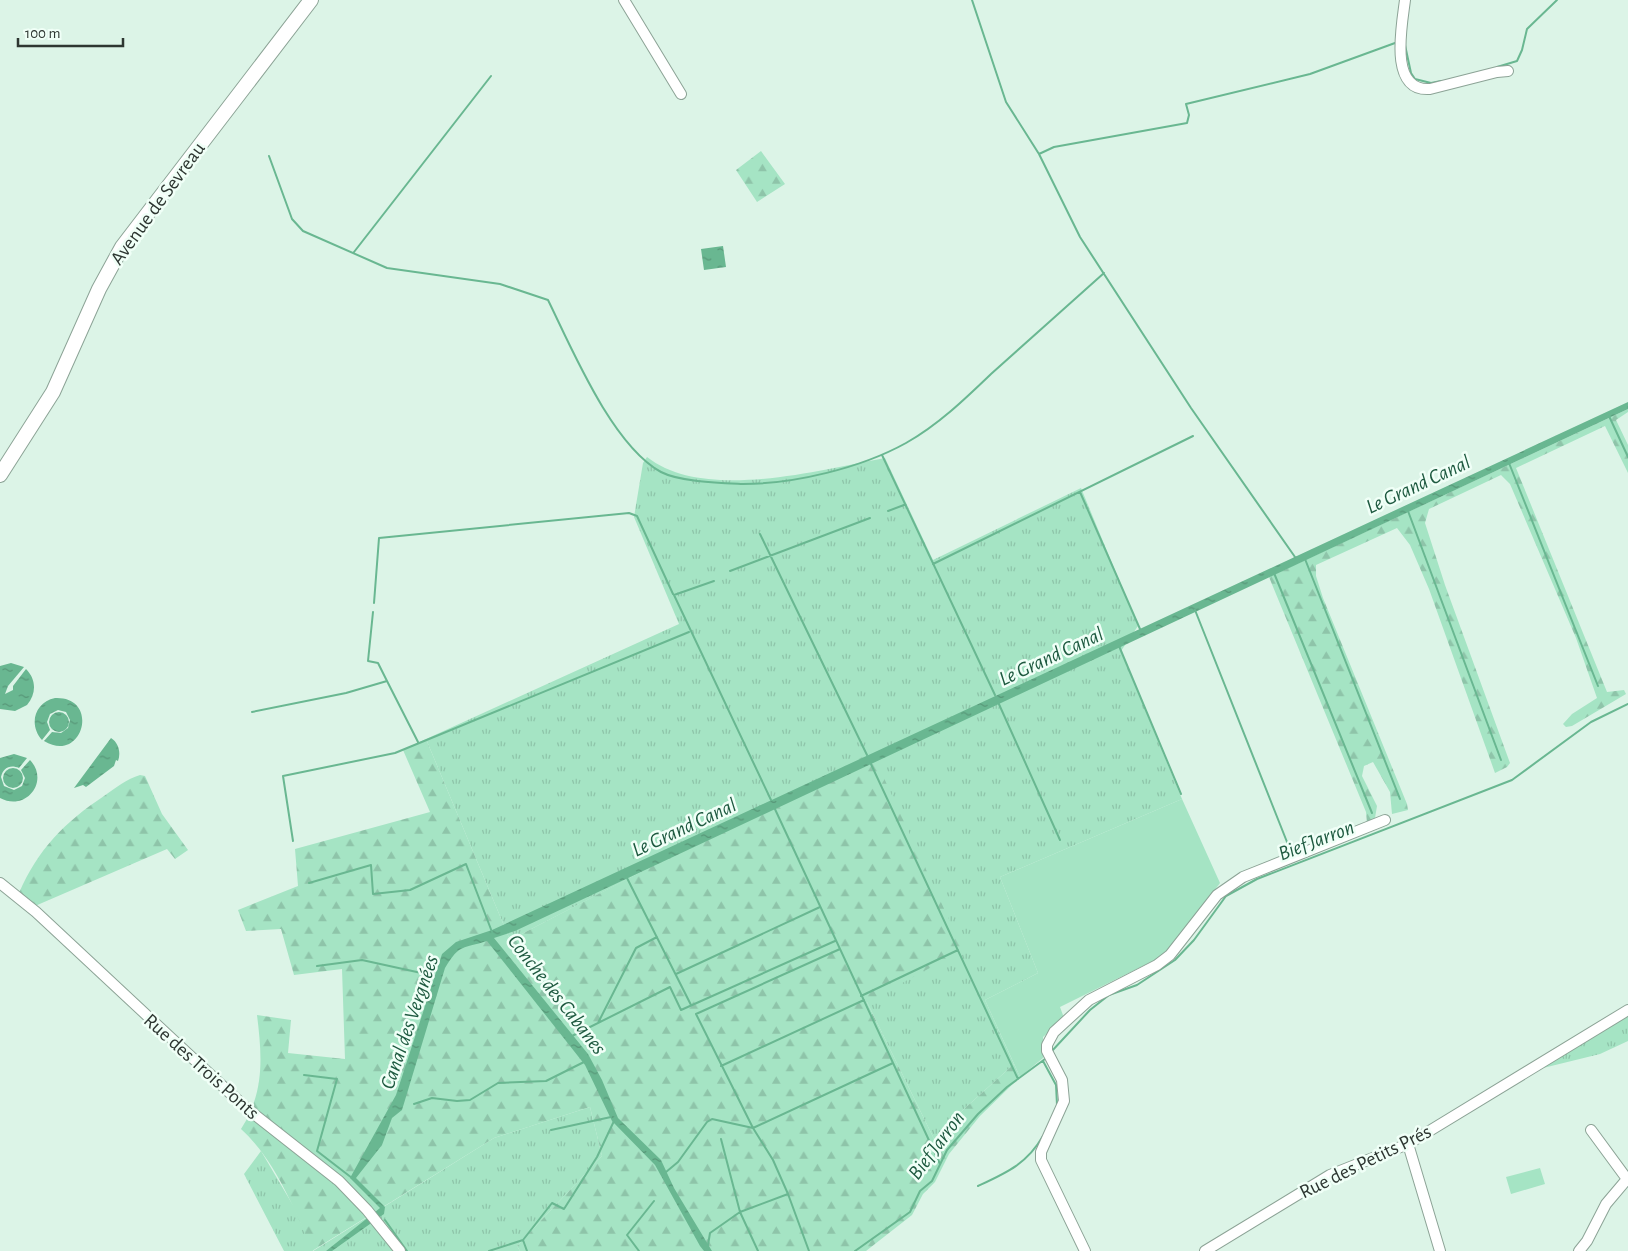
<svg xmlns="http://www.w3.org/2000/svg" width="1628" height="1251" viewBox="0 0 1628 1251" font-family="'Alegreya Sans',sans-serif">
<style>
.grass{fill:url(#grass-tufts)}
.forest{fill:url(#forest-firs)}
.pitch{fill:#a5e4c4}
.water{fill:url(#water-ripples)}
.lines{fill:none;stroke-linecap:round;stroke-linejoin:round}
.stream{stroke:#69b791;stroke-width:2}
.minor-casing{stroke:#8ca396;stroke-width:12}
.major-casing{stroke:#8ca396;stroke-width:16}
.minor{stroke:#fff;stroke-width:10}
.major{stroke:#fff;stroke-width:14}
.labels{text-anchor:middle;stroke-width:5;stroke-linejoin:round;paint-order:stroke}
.street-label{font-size:20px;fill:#2d3631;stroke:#f0fff7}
.water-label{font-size:21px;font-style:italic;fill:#1e5a40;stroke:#f0fff7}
</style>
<defs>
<pattern id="grass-tufts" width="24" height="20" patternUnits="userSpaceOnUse" patternTransform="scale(1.25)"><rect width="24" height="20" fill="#a5e4c4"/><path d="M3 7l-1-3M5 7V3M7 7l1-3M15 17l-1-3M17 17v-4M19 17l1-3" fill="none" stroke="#8ec4a9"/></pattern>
<pattern id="forest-firs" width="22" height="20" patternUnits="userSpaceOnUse" patternTransform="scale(1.25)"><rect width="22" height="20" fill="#a5e4c4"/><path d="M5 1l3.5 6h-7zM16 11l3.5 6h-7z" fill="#8ec4a9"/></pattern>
<pattern id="water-ripples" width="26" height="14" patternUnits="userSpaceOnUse" patternTransform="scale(1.25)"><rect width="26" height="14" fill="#69b791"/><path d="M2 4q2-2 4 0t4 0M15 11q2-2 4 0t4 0" fill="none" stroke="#579677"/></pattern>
</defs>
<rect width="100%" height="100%" fill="#dcf4e7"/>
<!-- grass -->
<path class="grass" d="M647,457C704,502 819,470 885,458L933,560L1081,488L1138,626L1121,651L1182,799L1000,877L1038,973L985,1000L1014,1064L954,1118L936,1143L867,1002L872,753L510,940L426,739L679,624L634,517L643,463Z
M1628,1015V1041L1600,1054L1539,1069Z
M590,1107L602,1156L517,1246L520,1251H284L244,1174L261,1151L294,1207L313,1251L494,1138Z"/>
<!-- forest -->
<path class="forest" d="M761,151L785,184L757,202L736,170Z
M1628,409V412L1616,420L1628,445V473L1605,426L1516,468L1607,692L1624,690L1626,694L1572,726L1566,727L1563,724L1572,714L1597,698L1576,638L1510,484L1501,475L1429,509L1425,523L1445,585L1510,763L1507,767L1495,773L1429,589L1410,545L1397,528L1316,565V576L1323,598L1407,804L1408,810L1392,814L1390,792L1373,762L1364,766L1362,776L1377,806L1375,818L1367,823L1366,812L1269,577Z
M426,739L510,940L872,752L963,950L867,1002L936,1143L954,1118L1014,1064L1020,1077L980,1116L949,1154L935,1182L923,1194L912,1215L866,1251H520L517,1246L602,1156L590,1107L494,1138L312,1251C295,1209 275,1160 241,1129C265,1092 262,1056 257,1015L291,1020L288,1053L345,1059L342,969L294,975L281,929L246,931L238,910L298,886L295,849L430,812L403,750Z
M140,775L145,776L162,814L188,850L175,859L167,849L35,906L19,893C38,849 65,822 104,796C115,788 127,779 140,775Z"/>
<!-- pitch -->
<path class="pitch" d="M1182,799L1220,883L1167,954L1060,1007L1064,1018L1043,1037V1058L1020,1077L985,1000L1038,973L1000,877Z
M1540,1168L1545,1184L1511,1194L1506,1177Z"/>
<!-- water -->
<path class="water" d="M723,246L726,267L704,270L701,249Z
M1628,402V409L515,931L494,938L588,1054L602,1080L618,1118L661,1160L674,1188L712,1251H704L700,1246L655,1165L612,1121L585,1065L487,941C463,949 460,943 445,968L402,1110L392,1118L382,1145L356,1178L385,1207L384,1214L332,1251H326L380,1208L350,1178L396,1095L442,954L456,942L492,930Z
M11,663L24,667L8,686L5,694L13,690V686L26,669C36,679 37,693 27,705L15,711L0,709V666Z
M55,698C101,696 83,765 44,741L52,732L61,733L68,728L70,720L66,712L58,710L50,714L47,722L50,730L42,740C28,724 35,702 55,698Z
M49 722a10 10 0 1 1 20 0a10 10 0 1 1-20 0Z
M111,738C119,743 121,753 118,761L116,760L114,766L86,787L83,785L74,788Z
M14,754L27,758L19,768C10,764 3,768 1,777L4,786L14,790L22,786L25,778L21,770L30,760C50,781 26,812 0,798V758Z
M3 778a10 10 0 1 1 20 0a10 10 0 1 1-20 0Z"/>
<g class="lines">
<!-- stream -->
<path class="stream" d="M972,0L1006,102L1039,154L1080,237L1191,408L1295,557
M1405,45L1411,73L1415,79L1431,83L1441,81
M1497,67L1517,61L1522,50L1527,29L1557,0
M1039,154L1054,147L1187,123L1189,115L1186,104L1310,74L1395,43
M269,156L292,219L303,231L387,268L500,284L548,300C572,349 612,445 661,472C680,482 721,483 743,484C794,484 861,468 906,443C938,425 965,399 991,374C1029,340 1066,307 1104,273
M354,252L491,76
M1609,416L1628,457
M882,455L995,695
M1509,463L1598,686
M1080,492L1140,629
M888,511L904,505
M1408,511L1501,760
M760,534L867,755
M1305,559L1400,799
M933,564L1193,436
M730,571L870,518
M1274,573L1372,813
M714,581L674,595L771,800
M374,603L379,538L629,513L637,516L673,594
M1195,610L1289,847
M373,612L368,661L378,663L387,681
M1119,646L1181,794
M998,702L1060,840
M252,712L346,693L387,681L418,742
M870,762L1018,1079
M774,807L940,1164
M293,841L283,776L395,753L689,632
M626,876L691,1005
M309,883L371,865L373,894L410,890L466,864L492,932
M317,966L362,960L435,976
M676,974L820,907
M861,996L958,950
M598,1023L636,948L657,937
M572,1036L670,987L681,1010L835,941
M1051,1052L1090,1010L1109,995L1137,985L1175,960L1194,940L1226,896L1257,879L1512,780L1591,722L1628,704
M1043,1061L1056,1085L1057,1105
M721,1066L864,1000
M304,1075L337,1079L317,1151L352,1178
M414,1104L432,1098L457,1101L470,1100L498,1083L546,1081L584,1062
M551,1130L611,1117
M721,1139L740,1212L758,1251
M666,1172L678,1162L707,1122L712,1119L753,1128L893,1063
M978,1186C1006,1173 1027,1164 1043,1136
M385,1220L407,1251
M523,1240L527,1251
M708,1245L710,1233L740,1212L788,1194
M489,1251L523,1240L552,1203L564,1209L597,1157L614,1121
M639,1251L627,1235L654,1201
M809,1251L788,1194L773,1160L753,1128L696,1014L840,949
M855,1251L910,1212L920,1191L932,1181L947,1150L978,1114L1007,1087L1045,1059"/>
<!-- minor casing -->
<g class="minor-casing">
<path id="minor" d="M624,0L681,94
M1405,0C1402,25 1388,92 1430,89L1497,72L1508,71
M0,883L36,912L245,1107L339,1181L367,1210L400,1251
M1591,1130L1627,1179
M1408,1144L1440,1251
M1085,1251L1041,1160V1152L1064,1101L1062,1080L1047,1051V1045L1054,1032L1089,1000L1157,965L1170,955L1217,895L1243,877L1385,820
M1205,1251L1330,1175L1408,1144L1628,1010
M1579,1251L1587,1241L1606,1204L1628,1178"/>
</g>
<!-- major casing -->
<g class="major-casing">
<path id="major" d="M0,475L53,392L99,289L122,247L311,0"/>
</g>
<!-- minor -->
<use href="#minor" class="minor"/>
<!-- major -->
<use href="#major" class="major"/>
</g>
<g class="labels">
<!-- street labels -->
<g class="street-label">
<text transform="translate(157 203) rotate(-54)" y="7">Avenue de Sevreau</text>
<text transform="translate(202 1066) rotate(42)" y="7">Rue des Trois Ponts</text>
<text transform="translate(1365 1161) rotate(-26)" y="7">Rue des Petits Prés</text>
</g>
<!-- water labels -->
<g class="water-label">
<text transform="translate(1418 484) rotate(-25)" y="7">Le Grand Canal</text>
<text transform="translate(1051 656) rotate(-25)" y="7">Le Grand Canal</text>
<text transform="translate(684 827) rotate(-25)" y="7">Le Grand Canal</text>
<text transform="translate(1316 840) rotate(-21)" y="7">Bief Jarron</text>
<text transform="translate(557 994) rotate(52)" y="7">Conche des Cabanes</text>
<text transform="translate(409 1022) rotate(-71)" y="7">Canal des Vergnées</text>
<text transform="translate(936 1145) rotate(-53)" y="7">Bief Jarron</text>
</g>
</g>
<!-- scale -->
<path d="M18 38v8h105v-8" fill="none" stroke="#2d3631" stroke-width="2.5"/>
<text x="25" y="38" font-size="15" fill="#2d3631" stroke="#f0fff7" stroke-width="4" paint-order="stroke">100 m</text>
</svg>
